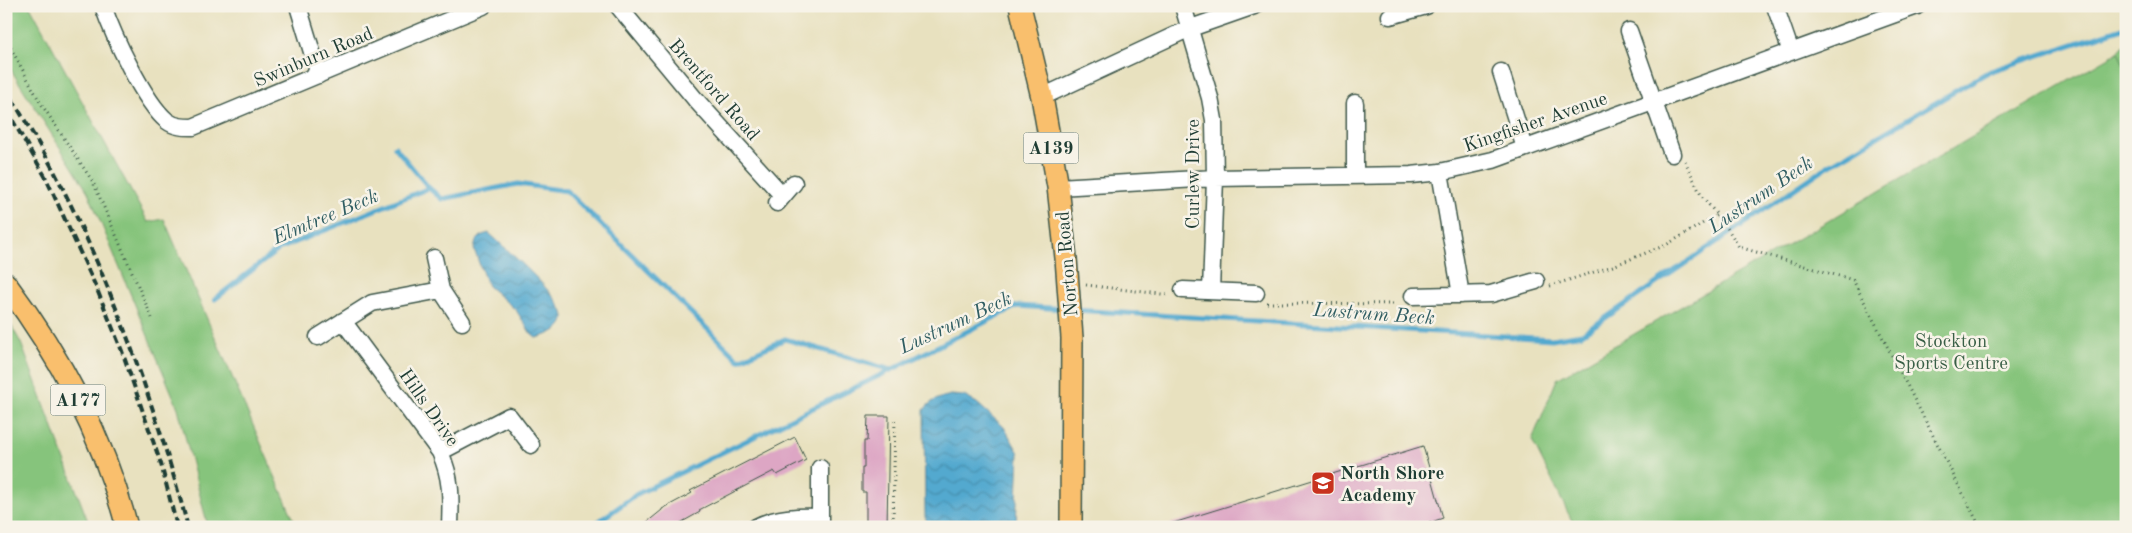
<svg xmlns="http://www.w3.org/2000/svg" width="2132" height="533" viewBox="0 0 2132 533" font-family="'Old Standard TT',serif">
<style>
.grass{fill:url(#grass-tufts);stroke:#528058}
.park{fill:#86c47b;stroke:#528058}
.water{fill:url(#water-waves);stroke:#397382}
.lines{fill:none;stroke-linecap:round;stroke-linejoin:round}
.stream{stroke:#53a9cf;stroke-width:5}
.building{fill:#dda6c4}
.minor-casing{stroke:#3d5649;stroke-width:19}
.major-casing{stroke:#3d5649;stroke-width:24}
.path{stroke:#3d5649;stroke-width:3;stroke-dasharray:1 4;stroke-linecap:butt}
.minor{stroke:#fff;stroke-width:16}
.major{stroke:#f9bf6d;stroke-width:21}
.rail{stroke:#1f3d34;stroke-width:4;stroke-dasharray:8 4;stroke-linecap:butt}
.labels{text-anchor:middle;stroke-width:5;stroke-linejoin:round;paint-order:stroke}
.shield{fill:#f7f3e8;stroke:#60746a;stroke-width:1}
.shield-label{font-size:18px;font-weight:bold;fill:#1f3d34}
.street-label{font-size:19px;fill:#1f3d34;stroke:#f7f3e8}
.park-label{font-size:19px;fill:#395f46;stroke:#f7f3e8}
.poi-label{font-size:19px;font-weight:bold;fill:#1f3d34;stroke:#f7f3e8;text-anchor:start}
.water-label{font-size:20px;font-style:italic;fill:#2f5d62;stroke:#f7f3e8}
</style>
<defs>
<pattern id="grass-tufts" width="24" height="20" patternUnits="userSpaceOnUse" patternTransform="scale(1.25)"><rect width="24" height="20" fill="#86c47b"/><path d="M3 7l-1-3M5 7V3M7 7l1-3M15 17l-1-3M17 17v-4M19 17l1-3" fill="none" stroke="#6da066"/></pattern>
<pattern id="water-waves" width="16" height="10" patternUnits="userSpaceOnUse" patternTransform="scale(1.25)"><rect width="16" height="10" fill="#53a9cf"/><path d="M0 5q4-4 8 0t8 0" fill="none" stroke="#448ba9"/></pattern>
</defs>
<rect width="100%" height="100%" fill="#f7f3e8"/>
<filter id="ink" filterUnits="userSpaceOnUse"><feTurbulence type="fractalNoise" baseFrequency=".02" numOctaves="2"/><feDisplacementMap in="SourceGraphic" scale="10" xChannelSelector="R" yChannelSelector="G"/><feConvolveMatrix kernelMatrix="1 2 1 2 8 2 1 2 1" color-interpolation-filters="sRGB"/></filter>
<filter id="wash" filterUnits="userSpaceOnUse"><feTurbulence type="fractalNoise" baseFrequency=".0096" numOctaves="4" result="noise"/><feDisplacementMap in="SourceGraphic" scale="20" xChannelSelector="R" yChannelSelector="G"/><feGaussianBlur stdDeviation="1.12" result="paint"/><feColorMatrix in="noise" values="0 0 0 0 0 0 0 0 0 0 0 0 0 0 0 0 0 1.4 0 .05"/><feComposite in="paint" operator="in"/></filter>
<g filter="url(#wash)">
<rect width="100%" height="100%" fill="#e8e1bf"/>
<!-- grass -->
<path class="grass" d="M2126,43V70L2118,52Z"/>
<!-- park -->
<path class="park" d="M6,6H30L148,222L164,219L297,527H208L178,408L88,192L6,62Z
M2118,52L2126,70V527H1575L1532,440L1557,379Z
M6,316L21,343L90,527H6Z"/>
<!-- water -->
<path class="water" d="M489,233C505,248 561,296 564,316C566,329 546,336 536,338L531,334L516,310L488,286L484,277L474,249L476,241L482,235Z
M951,395L964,396L977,403L1004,427L1019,453L1016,527H929L925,517L924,410C931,400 939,398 951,395Z"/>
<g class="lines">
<!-- stream -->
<path class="stream" d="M395,147L429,188L442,199L518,184L567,191L739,360L785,339L891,370
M215,299L279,249L429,188
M1074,310L1552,339L1582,334L1828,166L1988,72L2126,27
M591,527L637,494L891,370L1017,306L1066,309"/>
</g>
<g id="blocks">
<!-- building -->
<path class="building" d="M868,416H889L887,527H866V492H862V468H864V441H867Z
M795,437L806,460L777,475L774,471L699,510L700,512L673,527H641L662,510V509L692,493L690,491Z
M1423,446L1443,518L1417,527H1170V524Z"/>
</g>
</g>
<g filter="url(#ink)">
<use href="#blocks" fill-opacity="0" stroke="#3d5649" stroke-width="1"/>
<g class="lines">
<!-- minor casing -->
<g class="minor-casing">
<path id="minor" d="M103,6C113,35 144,102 167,121C175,127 184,127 193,127L483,6
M298,6L319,75
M618,6L695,99L783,196
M1183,6L1210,98L1214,120L1215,178L1211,291
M1775,6L1791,52
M1390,16L1426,6
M1629,31L1672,154
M1501,72L1525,148
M1042,97L1188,29L1254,6
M1355,103V176
M1440,172L1461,295
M1058,187L1215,178L1411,175L1440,172L1493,160L1917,6
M777,203L794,183
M434,258L441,290L462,322
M1183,290L1256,293
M1413,296L1491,294L1536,281
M343,321L440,452C452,479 451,498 450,527
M318,337L372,303L441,290
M440,452L509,416L531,445
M820,468V527
M756,527C776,517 798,516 820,517"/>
</g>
<!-- major casing -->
<g class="major-casing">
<path id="major" d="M1020,6L1042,97L1058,187L1066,258L1072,338L1071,527
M6,284C60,356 104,439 127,527"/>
</g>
<!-- path -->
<path class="path" d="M6,39L40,102L93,182L152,318
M1685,161L1701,195L1726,226L1739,247L1853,280L1980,527
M1086,285L1169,295
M1550,286L1613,266L1666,245L1717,215
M1267,303L1401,304
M893,527L895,417"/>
<!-- minor -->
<use href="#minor" class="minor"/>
<!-- major -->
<use href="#major" class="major"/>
<!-- rail -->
<path class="rail" d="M6,89C22,116 39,143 54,171C112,284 155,405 188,527
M6,109L45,176L96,287L122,351L161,464L177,527"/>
</g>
</g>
<!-- icons -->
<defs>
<g id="school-square" transform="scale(1.25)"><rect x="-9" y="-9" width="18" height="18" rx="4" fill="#c8321e" stroke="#f7f3e8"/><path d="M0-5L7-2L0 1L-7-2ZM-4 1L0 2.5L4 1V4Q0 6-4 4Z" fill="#fff"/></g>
</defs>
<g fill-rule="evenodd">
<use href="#school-square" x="1323" y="483"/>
</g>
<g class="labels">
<!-- shield labels -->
<g class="shield">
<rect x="1023.5" y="132.5" width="55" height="31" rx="4"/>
<rect x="50.5" y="384.5" width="55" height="31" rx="4"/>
</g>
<g class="shield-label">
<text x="1051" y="154">A139</text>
<text x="78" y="406">A177</text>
</g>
<!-- street labels -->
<g class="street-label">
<text transform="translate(313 56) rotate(-23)" y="7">Swinburn Road</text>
<text transform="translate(715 89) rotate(49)" y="7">Brentford Road</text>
<text transform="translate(1535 121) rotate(-19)" y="7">Kingfisher Avenue</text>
<text transform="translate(1192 174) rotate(-90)" y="7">Curlew Drive</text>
<text transform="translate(1066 264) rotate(-95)" y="7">Norton Road</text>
<text transform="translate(430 407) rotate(55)" y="7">Hills Drive</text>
</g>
<!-- park labels -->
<g class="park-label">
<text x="1951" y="347">Stockton<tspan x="1951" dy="22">Sports Centre</tspan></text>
</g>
<!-- poi labels -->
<g class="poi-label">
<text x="1340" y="479">North Shore<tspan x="1340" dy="22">Academy</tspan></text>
</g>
<!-- water labels -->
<g class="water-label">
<text transform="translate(1760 194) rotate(-34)" y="7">Lustrum Beck</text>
<text transform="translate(325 216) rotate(-23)" y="7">Elmtree Beck</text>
<text transform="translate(1374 313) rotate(4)" y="7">Lustrum Beck</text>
<text transform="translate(955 322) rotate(-25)" y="7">Lustrum Beck</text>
</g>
</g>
<!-- margin -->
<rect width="2132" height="533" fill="none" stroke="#f7f3e8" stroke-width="25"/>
</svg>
